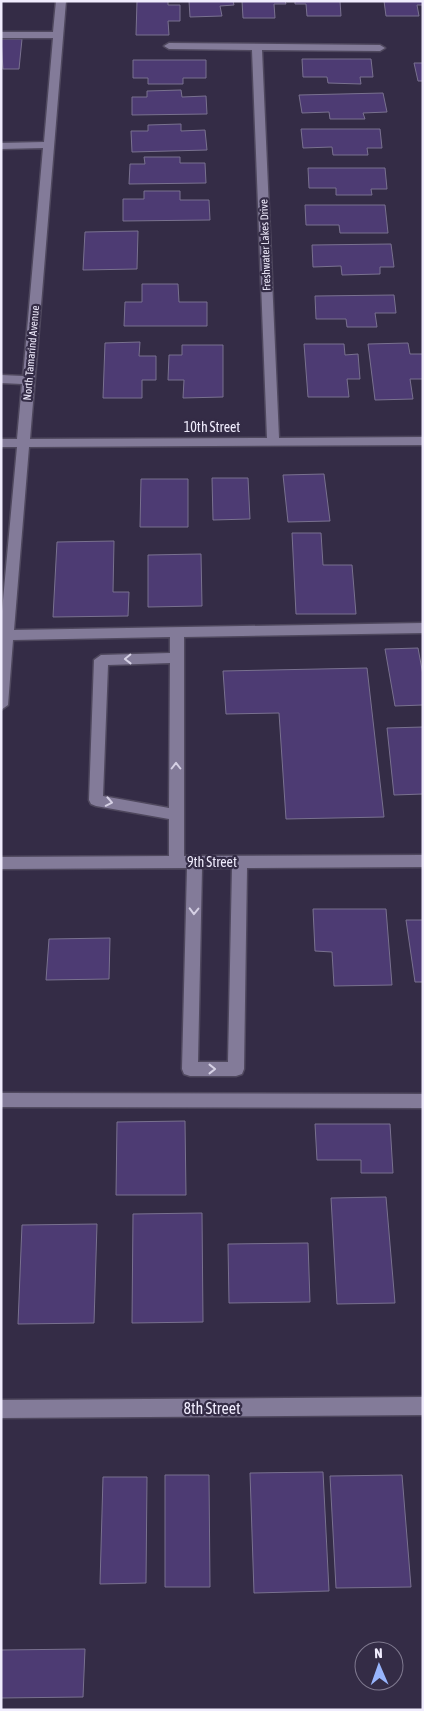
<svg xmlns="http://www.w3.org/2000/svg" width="424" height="1711" viewBox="0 0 424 1711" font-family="'Asap Condensed',sans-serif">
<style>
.building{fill:#4d3b73;stroke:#79718f}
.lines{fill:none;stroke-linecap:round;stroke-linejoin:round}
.minor-casing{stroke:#4f485e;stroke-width:3}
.minor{fill:#837b99;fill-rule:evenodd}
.oneway{stroke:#d5d0e4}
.labels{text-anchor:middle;stroke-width:4.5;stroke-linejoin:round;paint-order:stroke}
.far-street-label{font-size:11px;fill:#f0ecfd;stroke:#342c46}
.street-label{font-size:14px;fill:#f0ecfd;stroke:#342c46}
.near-street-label{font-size:16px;fill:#f0ecfd;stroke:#342c46}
</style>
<rect width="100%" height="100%" fill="#342c46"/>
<!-- building -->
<path class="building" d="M137,1H168V5H180V21H168L169,35H136Z
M189,1H233L234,5L220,6L222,16L190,17Z
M242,1H285L286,4H274L275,18H243Z
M295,1H340L341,16H307L306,4H295Z
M384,1H423V5H417L419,16H386Z
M1,39H22L19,69H3Z
M302,59H371L373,77H360L361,84L328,83L327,77H303Z
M133,60H206V78H183V84H148V78H133Z
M414,63H423V81H418Z
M181,90L182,97L206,96L207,114L132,115V97H147V91Z
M383,93L387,112L363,113L365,119H330L329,112L302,113L299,95Z
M181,124V131L205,130L207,150L132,152L131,131H148V125Z
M301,129H380L382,148H367L368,155H333L332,147L303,148Z
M144,157H180V163H205L206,183L129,184L130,164H145Z
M308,168H385L387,189H371L372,195H336V188H309Z
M144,191H180V200H209L210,220L123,221V199H144Z
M305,205H385L388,233H340L339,225H306Z
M138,231L137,269L83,270L85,232Z
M391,244L394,267H380V274L342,275L341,266L313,267L312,245Z
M142,284H178L179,302H207V326H124L125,302H142Z
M394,295L396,313H375L377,327H347L346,319H316L315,296Z
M140,342L139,356H156V380H142V398H103L105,343Z
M408,343L410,354H423V379H410L413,399L375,400L368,344Z
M304,344H344L345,355L358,354L360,379H347L349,397H308Z
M182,345H223V397L183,398L184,380H168L169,355H182Z
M324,474L330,521L288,522L283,475Z
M212,478H248L250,519L213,520Z
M141,479H188V527H140Z
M292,533H321L323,565H352L356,614H296Z
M114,541L113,592H129L128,616L53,617L57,542Z
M201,554L202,606L148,607V555Z
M418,648L423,675V705L395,706L385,649Z
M367,668L384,817L286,819L279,713L226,714L223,671Z
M423,727V794L394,795L387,728Z
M313,909H386L392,985L334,986L332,952L315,951Z
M406,920H423V982H415Z
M110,938L109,979L46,980L49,939Z
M185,1121L186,1195H116L117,1122Z
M315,1124H390L393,1173H361V1160H317Z
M386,1197L395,1303L337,1304L331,1198Z
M202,1213L203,1322L132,1323L133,1214Z
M97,1224L94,1323L18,1324L22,1225Z
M308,1243L310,1302L229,1303L228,1244Z
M323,1472L329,1591L254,1593L250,1473Z
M165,1475H209L210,1587H165Z
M402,1475L411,1587L336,1588L330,1476Z
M103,1477H147L146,1583L100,1584Z
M85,1649L83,1697L1,1698V1650Z"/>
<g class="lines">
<!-- minor casing -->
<g class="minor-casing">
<path id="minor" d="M56,1H66L30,439L267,438L252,50L169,49L164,46L169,43L380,45L385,48L380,51L262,50L279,438L423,437V445L29,447L14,630L423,623V633L184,637V856L423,855V867L247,868L244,1069L242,1074L236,1076H190L184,1074L182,1069L187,868L1,869V857L169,856V819L96,806L91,804L89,800L94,660L101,655L170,653V637L13,640L8,705L1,710V622L17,447H1V439H17L22,384L1,383V375L23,376L43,148L1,149V143L44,142L53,38H1V32H53ZM170,663L169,808L103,796L108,665ZM202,868H232L228,1062H198Z
M1,1093L423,1094V1108L1,1107Z
M423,1397V1415L1,1418V1400Z"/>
</g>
<!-- minor -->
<use href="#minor" class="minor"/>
</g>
<!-- one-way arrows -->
<defs><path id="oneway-chevron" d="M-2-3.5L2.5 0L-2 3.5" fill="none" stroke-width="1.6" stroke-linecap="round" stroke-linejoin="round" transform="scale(1.25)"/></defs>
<g class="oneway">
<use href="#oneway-chevron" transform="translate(128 659) rotate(179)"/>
<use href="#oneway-chevron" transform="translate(176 766) rotate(-90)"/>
<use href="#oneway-chevron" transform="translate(109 802) rotate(11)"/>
<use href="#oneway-chevron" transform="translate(194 911) rotate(91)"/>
<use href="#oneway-chevron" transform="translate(212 1069)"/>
</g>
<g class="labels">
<!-- far-street labels -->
<g class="far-street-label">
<text transform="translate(265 245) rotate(-92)" y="4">Freshwater Lakes Drive</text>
<text transform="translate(31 353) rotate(-85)" y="4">North Tamarind Avenue</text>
</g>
<!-- street labels -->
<g class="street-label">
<text x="212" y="432">10th Street</text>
<text x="212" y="867">9th Street</text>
</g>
<!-- near-street labels -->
<g class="near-street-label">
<text x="212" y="1414">8th Street</text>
</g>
</g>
<!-- border -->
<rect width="424" height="1711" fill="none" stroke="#f0ecfd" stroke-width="5"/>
<!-- north arrow -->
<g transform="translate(379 1666) rotate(358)"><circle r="24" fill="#342c46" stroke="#7f798f"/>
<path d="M0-4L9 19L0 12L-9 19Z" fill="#98b5fd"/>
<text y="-8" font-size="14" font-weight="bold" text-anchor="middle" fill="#f0ecfd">N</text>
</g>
</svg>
